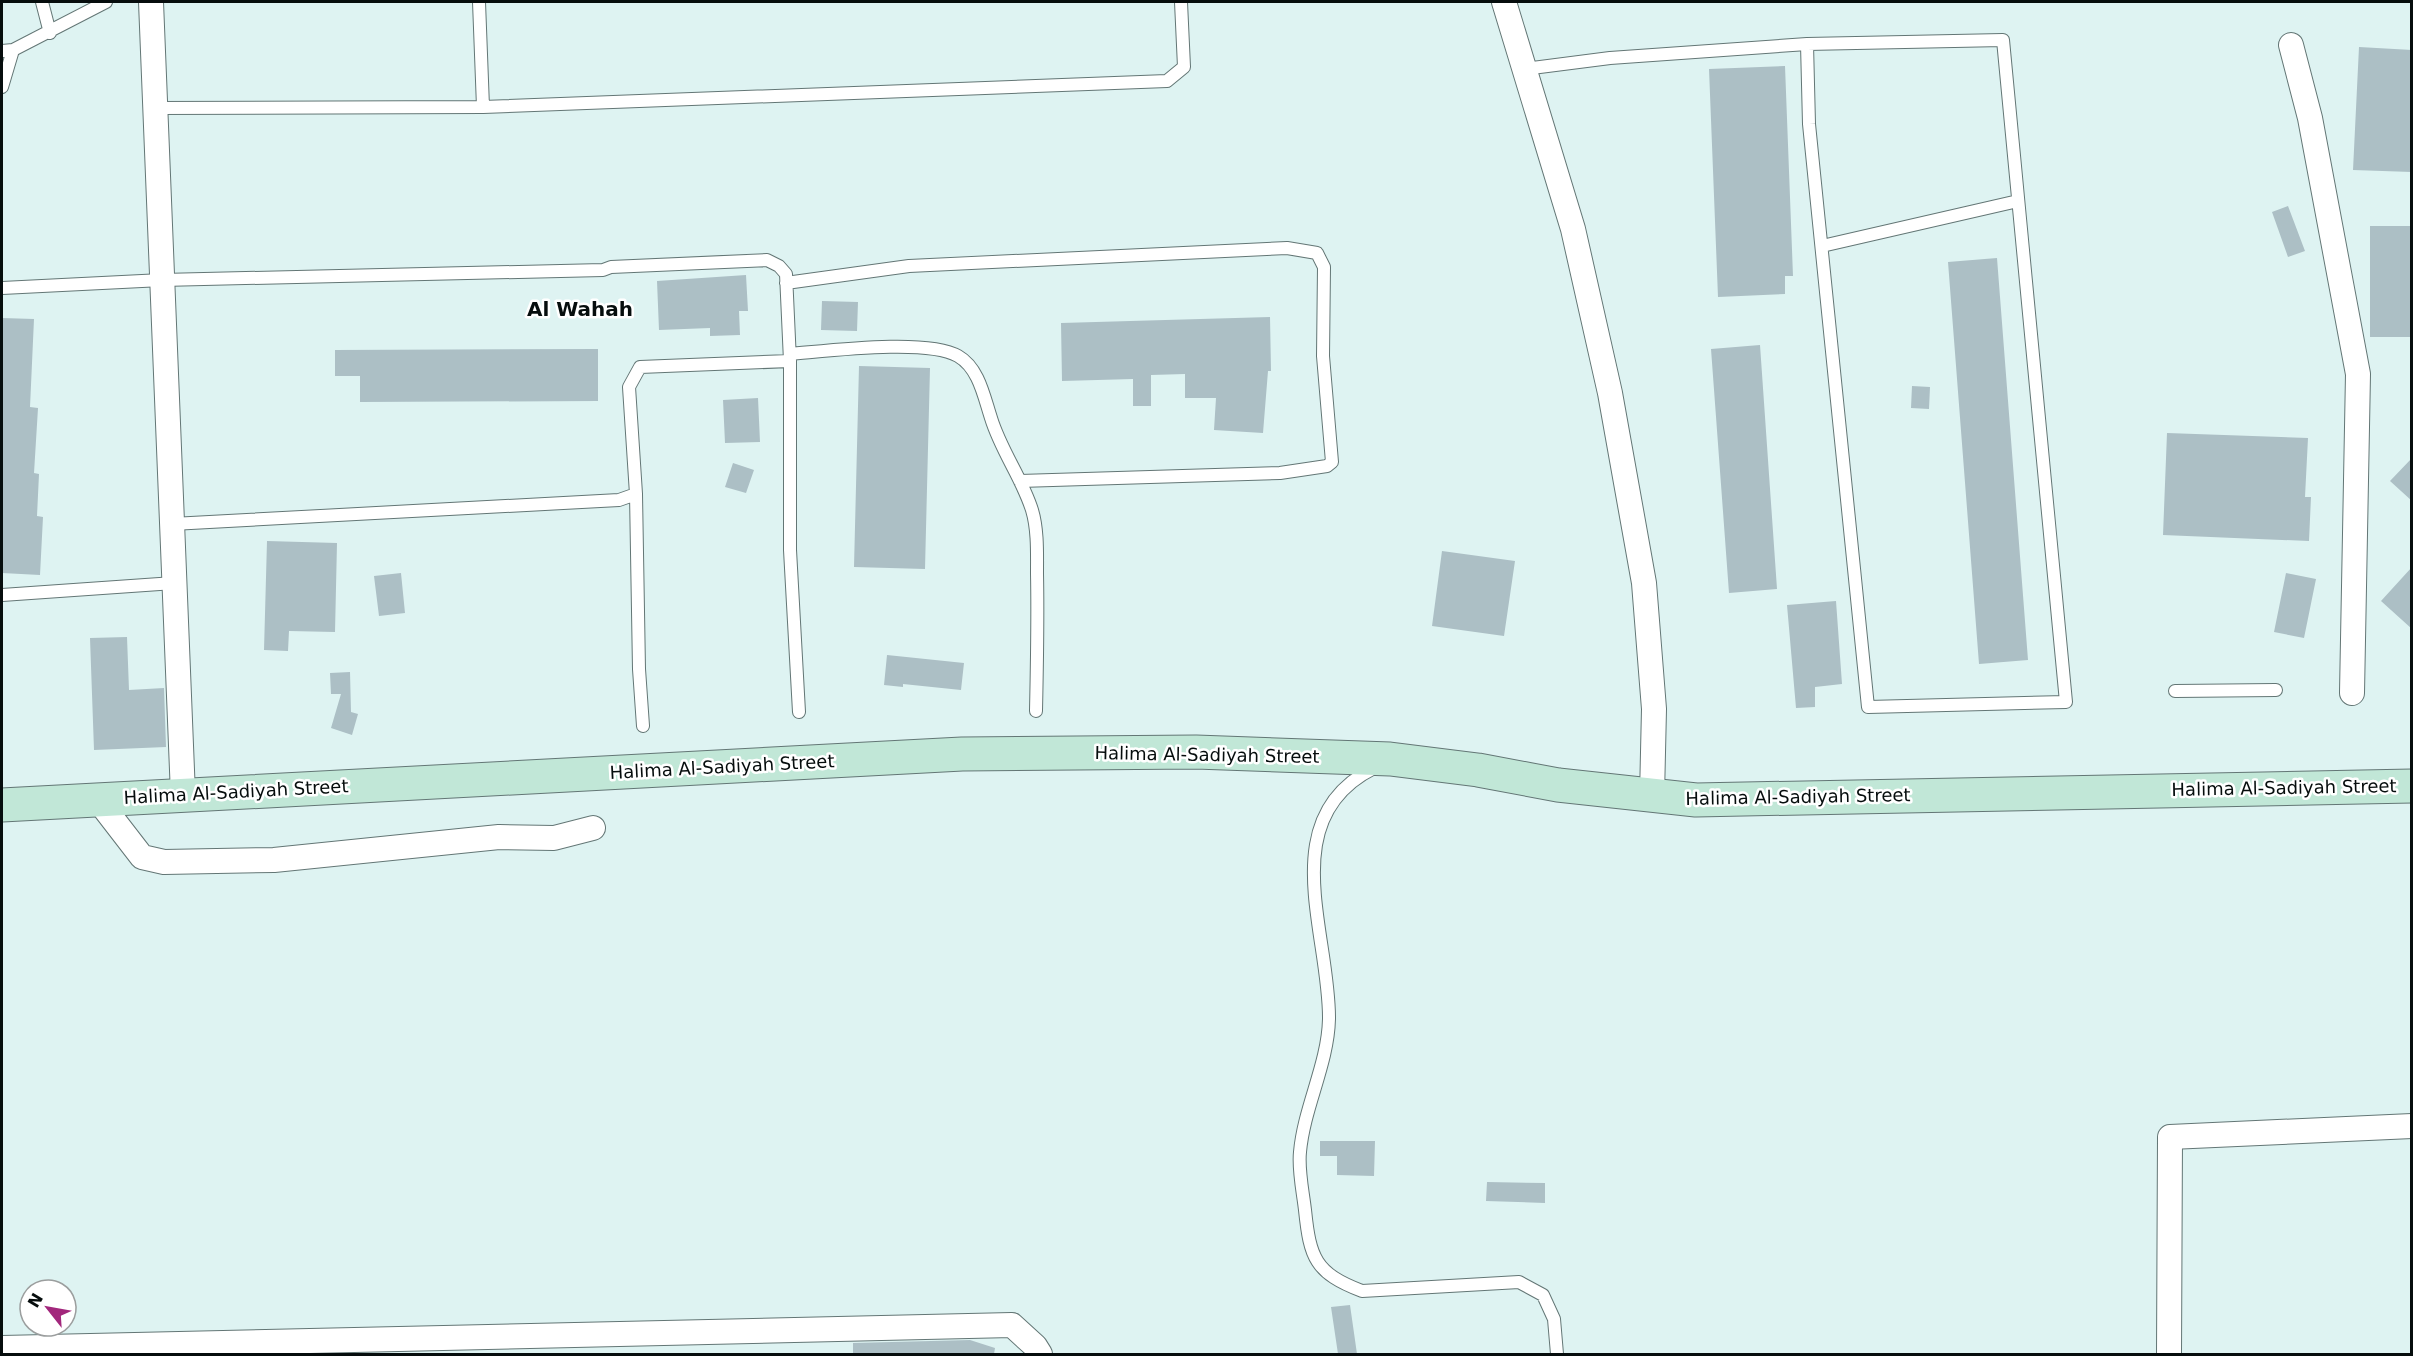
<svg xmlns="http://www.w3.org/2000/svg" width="2413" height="1356" viewBox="0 0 2413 1356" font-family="'DejaVu Sans',sans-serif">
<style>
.building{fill:#acbfc5}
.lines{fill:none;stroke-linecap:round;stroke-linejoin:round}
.lane-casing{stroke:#637675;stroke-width:14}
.street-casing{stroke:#637675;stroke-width:26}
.secondary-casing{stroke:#637675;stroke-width:35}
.lane{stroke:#fff;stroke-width:12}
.street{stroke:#fff;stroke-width:24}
.secondary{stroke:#c1e7d7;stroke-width:33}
.labels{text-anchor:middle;stroke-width:5;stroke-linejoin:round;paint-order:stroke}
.street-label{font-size:18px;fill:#060d0d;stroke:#fff}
.neighbourhood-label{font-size:20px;font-weight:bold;fill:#060d0d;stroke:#fff}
</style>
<rect width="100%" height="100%" fill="#def3f2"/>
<!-- building -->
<path class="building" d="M2359,47L2412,50V172L2353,170Z
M1785,66L1793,276H1785V294L1718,297L1709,69Z
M2288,206L2305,251L2288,257L2272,212Z
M2370,226H2412V337H2370Z
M1997,258L2028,660L1979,664L1948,262Z
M746,275L748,311H739L740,335L710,336V328L659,330L657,281Z
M822,301L858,302L857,331L821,330Z
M1270,317L1271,371H1268L1263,433L1214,430L1216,398H1185V374L1151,375V406H1133V379L1062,381L1061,323Z
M2,318L34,319L30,407L38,408L34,473L39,474L37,516L43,517L40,575L2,573Z
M1760,345L1777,589L1729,593L1711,349Z
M598,349V401L360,402V376H335V350Z
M859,366L930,368L925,569L854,567Z
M1912,386L1930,387L1929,409L1911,408Z
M758,398L760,442L725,443L723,400Z
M2167,433L2308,438L2305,497H2311L2309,541L2163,535Z
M2412,458V501L2390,481Z
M733,463L754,470L746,493L725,487Z
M267,541L337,543L335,632L289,631L288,651L264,650Z
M1442,551L1515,561L1504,636L1432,626Z
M2412,567V629L2381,601Z
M401,573L405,613L379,616L374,576Z
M2286,573L2316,579L2304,638L2274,632Z
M1836,601L1842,684L1815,687V707L1796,708L1787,605Z
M127,637L129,690L164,688L166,747L94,750L90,638Z
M887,655L964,663L961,690L903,684V687L884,685Z
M350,672L351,712L358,714L352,735L331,728L341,694H331L330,673Z
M1320,1141H1375L1374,1176L1337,1175V1156H1320Z
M1487,1182L1545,1183V1203L1486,1201Z
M1350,1305L1357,1354H1338L1331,1307Z
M970,1340L995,1348L994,1354H853V1343Z"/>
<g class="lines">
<!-- lane casing -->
<g class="lane-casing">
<path id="lane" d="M42,2L50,33
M479,2L483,107
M2,51L13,50L106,2
M1524,69L1610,58L1807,44L1809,124L1868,707L2066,702L2003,40L1807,44
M2,87L13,50
M155,108L483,107L1167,81L1184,67L1181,2
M1822,246L2018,201
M786,283L909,266L1287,248L1317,253L1324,267L1323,356L1332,462L1327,466L1280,473L1020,481
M2,288L162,280L603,270L611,267L767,260L779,266L786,274L790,361L640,367L629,387L636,494L619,500L172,524
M790,354C827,351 927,338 958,356C979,368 984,397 991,418C1001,451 1022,478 1032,510C1038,530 1037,554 1037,574C1038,620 1037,665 1036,711
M790,361V550L799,712
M636,494L639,669L643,726
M2,595L174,583
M2175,691L2276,690
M1374,768C1273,818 1330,934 1329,1019C1328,1064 1304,1107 1300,1152C1298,1170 1303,1192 1305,1210C1310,1258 1315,1273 1362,1291L1519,1282L1543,1295L1554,1319L1557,1354"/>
</g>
<!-- street casing -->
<g class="street-casing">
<path id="street" d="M151,2L183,795
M1504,2L1573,229L1610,393L1644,583L1654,709L1652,796
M2291,45L2310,118L2358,374L2352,693
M98,800L142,857L164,862L274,860L499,837L554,838L593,828
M2,1348L1012,1325L1035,1346L1040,1354
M2169,1354L2170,1137L2412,1126"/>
</g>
<!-- secondary casing -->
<g class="secondary-casing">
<path id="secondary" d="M2,805L962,754L1196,752L1390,759L1478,770L1558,785L1696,800L2412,786"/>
</g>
<!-- lane -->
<use href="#lane" class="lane"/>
<!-- street -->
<use href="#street" class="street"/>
<!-- secondary -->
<use href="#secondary" class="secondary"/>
</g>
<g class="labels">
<!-- street labels -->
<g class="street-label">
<text transform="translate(1207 755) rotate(1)" y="6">Halima Al-Sadiyah Street</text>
<text transform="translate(722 767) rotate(-3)" y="6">Halima Al-Sadiyah Street</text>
<text transform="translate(2284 788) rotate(-1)" y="6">Halima Al-Sadiyah Street</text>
<text transform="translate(236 792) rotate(-3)" y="6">Halima Al-Sadiyah Street</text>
<text transform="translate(1798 797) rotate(-1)" y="6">Halima Al-Sadiyah Street</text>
</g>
<!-- neighbourhood labels -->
<g class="neighbourhood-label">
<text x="580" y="316">Al Wahah</text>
</g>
</g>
<!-- border -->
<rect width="2413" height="1356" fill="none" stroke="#060d0d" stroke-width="6"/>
<!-- north arrow -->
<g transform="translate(48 1308) rotate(301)"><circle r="28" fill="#ffffff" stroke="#9b9e9e" stroke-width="1.5"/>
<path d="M0-4.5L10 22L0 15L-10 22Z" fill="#a2277c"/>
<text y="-9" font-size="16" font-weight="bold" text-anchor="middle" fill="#060d0d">N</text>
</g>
</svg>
